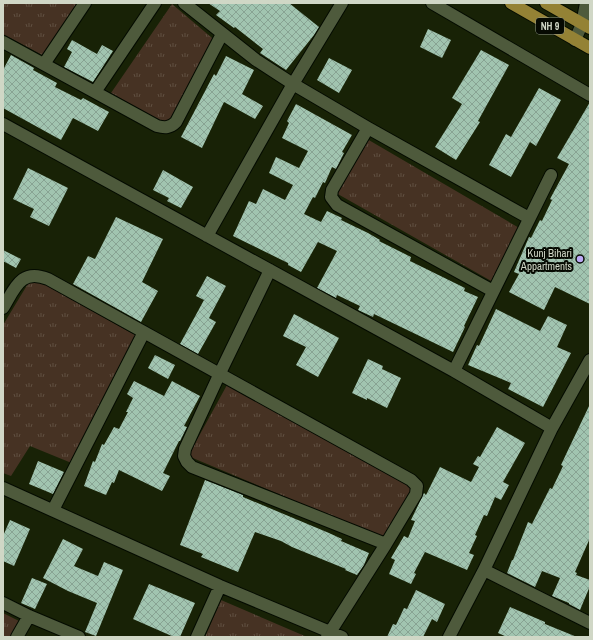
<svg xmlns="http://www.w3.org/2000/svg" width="593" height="640" viewBox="0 0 593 640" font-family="'Archivo Narrow',sans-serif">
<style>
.grass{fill:url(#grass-tufts)}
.building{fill:url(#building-cross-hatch)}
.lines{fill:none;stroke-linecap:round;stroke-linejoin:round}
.minor-casing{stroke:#040b00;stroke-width:14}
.trunk-casing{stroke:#040b00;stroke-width:14}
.minor{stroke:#4e5a3c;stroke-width:12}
.trunk{stroke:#948235;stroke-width:12}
.poi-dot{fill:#bca9f5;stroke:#060a02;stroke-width:1.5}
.labels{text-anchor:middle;stroke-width:4;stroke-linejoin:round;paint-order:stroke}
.shield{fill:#060a02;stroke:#939a8b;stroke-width:1}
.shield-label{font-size:10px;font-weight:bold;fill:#d0d7c6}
.poi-label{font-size:11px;fill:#d0d7c6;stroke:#060a02;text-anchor:end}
</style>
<defs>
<pattern id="grass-tufts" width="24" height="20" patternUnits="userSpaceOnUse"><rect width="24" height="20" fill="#463223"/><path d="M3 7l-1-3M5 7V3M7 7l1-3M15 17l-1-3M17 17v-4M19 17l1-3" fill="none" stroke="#604f41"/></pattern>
<pattern id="building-cross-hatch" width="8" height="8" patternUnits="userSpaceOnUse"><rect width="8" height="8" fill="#a1c4b0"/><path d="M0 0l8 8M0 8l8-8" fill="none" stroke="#88a393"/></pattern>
</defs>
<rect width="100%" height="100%" fill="#182206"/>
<!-- grass -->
<path class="grass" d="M3,3H86L46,57L3,34Z
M172,4L218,43L169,126L111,93Z
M367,139L521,229L493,282L336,193Z
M32,277L142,339L74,464L30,446L11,476L3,473V325Z
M227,385L414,489L388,540L188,456Z
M221,600L307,637H205Z
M3,613L25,624L17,637H3Z"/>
<!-- building -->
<path class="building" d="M208,3H289L319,27L314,35L286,70L260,53L263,49L235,27L234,28L216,15L220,11Z
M428,29L451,40L442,58L420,47Z
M72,40L97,54L102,45L113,51L93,82L64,67L72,52L67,49Z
M481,50L509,65L478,121L480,122L456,160L435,147L462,104L452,98Z
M11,55L34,68L33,70L57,83L55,87L81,100L83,98L109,112L98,131L73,118L61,140L3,108V70Z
M226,56L254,70L242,94L263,106L255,119L224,102L202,148L181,137L214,74L216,76Z
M329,58L352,70L339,93L317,80Z
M539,88L561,100L536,146L530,142L511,177L489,165L506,134L511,137Z
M590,102V304L555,287L544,310L509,292L519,274L514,272L529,237L531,238L540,220L542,221L552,200L550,199L569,164L557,158Z
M296,104L352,135L342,152L344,153L336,169L332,167L325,183L323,182L315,198L313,197L304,214L321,222L327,211L342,218L341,220L368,233L380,240L379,241L411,257L410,261L465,288L464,291L478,297L464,326L465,327L453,352L374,314L373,317L358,310L360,306L337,295L336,298L317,288L337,251L318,242L301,272L288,265V263L233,236L249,201L256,204L263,189L285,200L293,185L269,173L276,157L299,168L308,151L282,138L289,123L287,121Z
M28,168L68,188L49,226L30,217L34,209L13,199Z
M163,170L193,187L181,208L167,201L169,198L153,190Z
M116,217L163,239L142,282L158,291L141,322L73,284L88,256L95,259Z
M3,250L21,259L16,268L3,261Z
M207,276L226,286L209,318L216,322L198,354L180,344L204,300L196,296Z
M496,309L540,331L548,316L567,325L557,347L571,353L543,407L508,389L511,383L468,365L477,345L479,346Z
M294,314L339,338L318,377L296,365L306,347L283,336Z
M155,355L175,365L168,379L148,368Z
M368,359L383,366L382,369L401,378L387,408L367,398V400L352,393Z
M134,381L164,396L172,381L200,396L184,426L187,427L180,441H179L163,473L170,476L162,491L119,470L114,483L112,482L106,495L84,486L93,461L95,462L102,444L104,445L114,427L119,429L128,412H126L133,398L127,394Z
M590,404V538L575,572L577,573L576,575L590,580V586L580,610L569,604V603L552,596L560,578L542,571L535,587L507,573L512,560H513L528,522L532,524L550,488L552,489L563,466L561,465L569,448Z
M497,427L525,443L503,482L509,485L501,500L495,497L487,516L484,515L475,535L477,536L469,553L474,555L467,570L425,552L414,573L416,574L411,584L389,574L395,560L391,558L404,536L408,538L415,521L411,520L424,493L426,495L440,467L471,482L479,467L473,464L478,456L480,457Z
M38,461L64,472L53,494L29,484Z
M205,480L243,495V497L329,533L342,539L341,541L369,553L364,565L357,575L345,570L346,569L292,547L281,541L255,532L238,572L201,557L203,554L180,545Z
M10,520L30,529L14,566L3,561V536Z
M63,539L83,549L74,566L98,576L104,562L123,570L96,636L85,632L97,603L68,591L43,578Z
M32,578L47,584L35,609L21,603Z
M149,584L195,603L180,637H174L133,619Z
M416,590L445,604L437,622L432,619L423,637H387L393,624L396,625L404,608L407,609Z
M510,607L545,622V624L577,637H507L498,633Z"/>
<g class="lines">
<!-- minor casing -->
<g class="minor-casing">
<path id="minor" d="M184,3L256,60L293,84L368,128L529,218
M432,3L590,95
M575,40L582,24L586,3
M3,42L157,126C165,128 170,128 176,122L222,34
M44,64L85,3
M95,92L155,3
M3,124L454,371L552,428
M368,128L332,190L331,197L337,205L493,291
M207,236L293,84L342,3
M270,270L220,373L185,449L184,456L187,462L192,467L386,544
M3,308C15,288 21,268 48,279L411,480L417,486L416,494L386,544L327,637
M454,371L551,175
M3,488L220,586L342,637
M53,510L144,332
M484,570L590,623
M3,603L29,616L79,637
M17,637L29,616
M197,637L220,586
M449,637L484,570L552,428L590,360"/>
</g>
<!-- trunk casing -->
<g class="trunk-casing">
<path id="trunk" d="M511,3L590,48
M546,3L590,28"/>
</g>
<!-- minor -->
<use href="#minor" class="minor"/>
<!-- trunk -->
<use href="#trunk" class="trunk"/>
</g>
<!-- markers -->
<circle class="poi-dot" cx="580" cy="259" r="4"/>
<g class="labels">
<!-- shield labels -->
<rect class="shield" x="536" y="18" width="28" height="16" rx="3"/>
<g class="shield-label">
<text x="550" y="30">NH 9</text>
</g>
<!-- poi labels -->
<g class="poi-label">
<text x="572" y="257">Kunj Bihari<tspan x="572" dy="13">Appartments</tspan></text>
</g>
</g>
<!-- border -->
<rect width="593" height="640" fill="none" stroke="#d0d7c6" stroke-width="8"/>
</svg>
